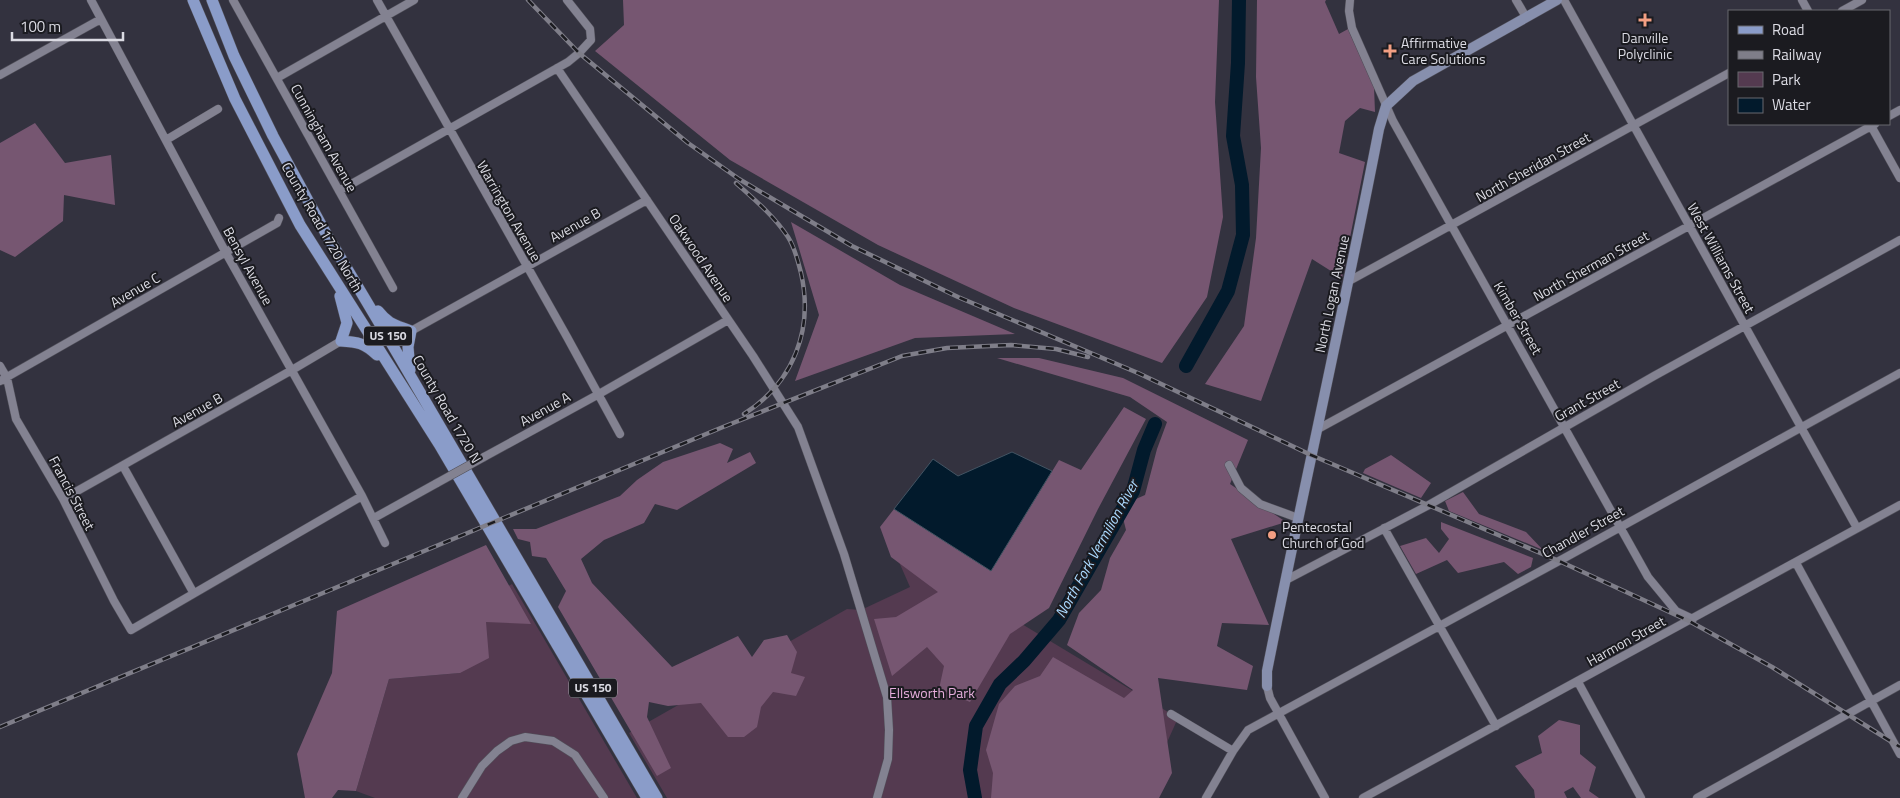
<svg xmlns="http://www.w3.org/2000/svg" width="1900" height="798" viewBox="0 0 1900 798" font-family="'Titillium Web',sans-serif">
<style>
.green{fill:#543a50}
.forest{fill:#765671}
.water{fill:#021a2c;stroke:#435463}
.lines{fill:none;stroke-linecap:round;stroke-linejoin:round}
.river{stroke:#021a2c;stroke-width:14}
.street-casing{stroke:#51505a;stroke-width:9}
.secondary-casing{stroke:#51505a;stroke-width:11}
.primary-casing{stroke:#51505a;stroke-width:12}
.street{stroke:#838291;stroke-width:8}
.secondary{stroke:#878fad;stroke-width:10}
.primary{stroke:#8a9cc9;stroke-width:11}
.rail-casing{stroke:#7f7e89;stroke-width:4.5}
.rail{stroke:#1b1b20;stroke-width:2.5;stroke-dasharray:8;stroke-linecap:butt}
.street-bridge-casing{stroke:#51505a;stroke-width:9;stroke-linecap:butt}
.street-bridge{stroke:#838291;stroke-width:8}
.poi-dot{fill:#f39f83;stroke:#1b1b20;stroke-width:2}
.labels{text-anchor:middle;stroke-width:4;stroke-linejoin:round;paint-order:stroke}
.shield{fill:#1b1b20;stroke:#a1a1a8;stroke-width:1}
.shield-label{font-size:12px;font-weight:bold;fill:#dbdbe3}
.poi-label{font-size:14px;fill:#dbdbe3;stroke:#1b1b20;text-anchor:start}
.street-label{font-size:14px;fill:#dbdbe3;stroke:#1b1b20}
.park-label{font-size:14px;fill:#e6aedc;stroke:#1b1b20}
.water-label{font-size:15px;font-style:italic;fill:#abd9fe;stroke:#1b1b20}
</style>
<rect width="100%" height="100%" fill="#33323f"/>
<!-- green -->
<path class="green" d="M892,546L1178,718L1142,798H667L629,733L847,609L861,610L910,587Z
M512,584L637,798H375L356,791L389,679L460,673L434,628Z"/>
<!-- forest -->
<path class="forest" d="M623,0H1219L1215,102L1223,217L1207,297L1162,363L1014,308L878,245L730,160L595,51L624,25Z
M1257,0H1326L1325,2L1339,34L1348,29L1374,87L1375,112L1360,108L1345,121L1339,153L1365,162L1342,278L1312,259L1261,401L1205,384L1244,326L1256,238L1261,148L1256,77Z
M35,123L65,163L111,155L115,205L64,195L63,221L15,257L0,250V143Z
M791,222L900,285L1015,334L915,338L795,381L819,315Z
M997,358H1039L1123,378L1248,440L1230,484L1286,522L1231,539L1269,625L1222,623L1217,646L1253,666L1247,690L1158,678L1172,773L1159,798H991L993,773L986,750L999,704L1015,686L1040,676L1053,657L1124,698L1133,690L1067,645L1079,613L1101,590L1110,558L1126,530L1120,506L1145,495L1157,449L1167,422L1130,397Z
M1124,407L1146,419L1098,509L1049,608L1010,634L970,702L939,689L944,666L927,647L892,676L874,619L896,617L938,592L891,557L880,527L894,509L991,571L1059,460L1081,470Z
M720,443L733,449L727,463L750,452L756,463L677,510L655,504L644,523L604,540L581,559L592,583L672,667L738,636L752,657L764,640L787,635L797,652L791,673L805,677L796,696L773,692L761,707L757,727L744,737H728L701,703L668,706L649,702L647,717L671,768L657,776L558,607L566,591L546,558L532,556L530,542L518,539L513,529H536L620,496L637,480L663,462Z
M1391,455L1431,483L1421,498L1363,473L1365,469Z
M1463,492L1479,514L1526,532L1543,550L1449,511L1445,501Z
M1441,522L1533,558L1531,567L1518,574L1504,562L1458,573L1447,560L1416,574L1400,546L1426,538L1439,553L1449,539L1441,529Z
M486,545L531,624L486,622L489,658L460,673L389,679L356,791L338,790L332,798H305L297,754L332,673L337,611Z
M1559,720L1580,725V754L1596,767L1589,791L1599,798H1581L1573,787L1564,792L1567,798H1535L1534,790L1515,766L1542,753L1538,736Z"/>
<!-- water -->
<path class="water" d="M1012,452L1052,471L991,571L894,509L933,459L958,476Z"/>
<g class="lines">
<!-- river -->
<path class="river" d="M1186,366L1228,291L1243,235L1242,185L1233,136L1238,63L1239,0
M975,798L970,770L976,726L1000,684L1024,661L1059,620L1133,491L1144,450L1155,424"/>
<!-- street casing -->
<g class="street-casing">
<path id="street" d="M91,0L226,253L362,496L385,543
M233,0L393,288
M377,0L567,337L620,434
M1350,0L1349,11L1352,28L1393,121L1648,577L1676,611L1693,619
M1516,0L1526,17
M1564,0L1857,528
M1802,0L1808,11
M1842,11L1862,0
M557,68L753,356L798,427L844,554L887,697L889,730L888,759L877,798
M0,75L101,19
M277,78L414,0
M1889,116L1900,110
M1870,124L1900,178
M166,140L218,109
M339,191L568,62L579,53L591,40L590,29L567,0
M1349,281L1729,73
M411,331L647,200
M0,366L7,378L16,419L63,499L114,601L131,630L362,496
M0,381L277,223L279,218
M1318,429L1875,124
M484,457L599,394L728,320
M1229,465L1241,488L1260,504L1298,518
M123,466L193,592
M63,499L292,370L341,341
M374,518L437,483
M1384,528L1496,726
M1796,563L1900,754
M1286,580L1427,506L1654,376L1900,240
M1578,682L1641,798
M1267,686L1270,698L1325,798
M1171,714L1233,751
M462,798L482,766L497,751L511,741L525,737L553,741L575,755L604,798
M1206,798L1233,751L1248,730L1559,561L1900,373
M1363,798L1900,505
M1697,798L1900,685"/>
</g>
<!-- secondary casing -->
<g class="secondary-casing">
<path id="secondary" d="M1267,686V671C1303,490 1344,310 1379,129L1386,106L1413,81L1557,0"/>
</g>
<!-- primary casing -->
<g class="primary-casing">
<path id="primary" d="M193,0L235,99L300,225L439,444L647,798
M212,0L234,56L273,136L324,230L393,346L657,798
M340,296L347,323L341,341C358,342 364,343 377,355
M378,311C389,325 396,325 411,331L408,347L410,370"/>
</g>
<!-- street -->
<use href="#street" class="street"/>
<!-- secondary -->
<use href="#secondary" class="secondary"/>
<!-- primary -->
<use href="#primary" class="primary"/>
<!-- rail casing -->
<g class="rail-casing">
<path id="rail" d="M528,0L579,53L688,143L739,179L852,246L958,297L1138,373L1311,455L1559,561L1689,621L1772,667L1900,747
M736,183C755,200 774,216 788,237C795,248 798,261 801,273C814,330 793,383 744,414
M0,727L723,427L902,356L947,348L1011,345L1056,349L1088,357"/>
</g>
<!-- rail -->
<use href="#rail" class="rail"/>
<!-- street-bridge casing -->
<g class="street-bridge-casing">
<path id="street-bridge" d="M437,483L484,457"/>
</g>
<!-- street-bridge -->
<use href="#street-bridge" class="street-bridge"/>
</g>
<!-- markers -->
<g class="poi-dot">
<path d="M1642.5 12.5h5v5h5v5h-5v5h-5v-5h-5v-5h5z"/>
<path d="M1387.5 43.5h5v5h5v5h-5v5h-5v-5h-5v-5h5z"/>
<circle cx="1272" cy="535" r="5"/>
</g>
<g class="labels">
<!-- shield labels -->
<g class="shield">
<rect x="364" y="326.5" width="48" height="19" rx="4"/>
<rect x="569" y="678.5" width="48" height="19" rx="4"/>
</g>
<g class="shield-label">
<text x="388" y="340">US 150</text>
<text x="593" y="692">US 150</text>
</g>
<!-- poi labels -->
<g class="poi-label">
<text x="1645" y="43" text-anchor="middle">Danville<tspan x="1645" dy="16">Polyclinic</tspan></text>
<text x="1401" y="48">Affirmative<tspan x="1401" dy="16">Care Solutions</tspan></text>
<text x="1282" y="532">Pentecostal<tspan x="1282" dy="16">Church of God</tspan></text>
</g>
<!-- street labels -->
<g class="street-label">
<text transform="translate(324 138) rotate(61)" y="5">Cunningham Avenue</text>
<text transform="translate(1533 167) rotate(-29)" y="5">North Sheridan Street</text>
<text transform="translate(509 211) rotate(60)" y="5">Warrington Avenue</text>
<text transform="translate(575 225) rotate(-29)" y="5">Avenue B</text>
<text transform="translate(322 227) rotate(60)" y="5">County Road 1720 North</text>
<text transform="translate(701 258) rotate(56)" y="5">Oakwood Avenue</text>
<text transform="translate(1721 258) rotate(61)" y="5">West Williams Street</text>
<text transform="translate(248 266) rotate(61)" y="5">Bensyl Avenue</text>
<text transform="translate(1591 266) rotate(-29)" y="5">North Sherman Street</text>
<text transform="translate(135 290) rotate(-30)" y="5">Avenue C</text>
<text transform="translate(1332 294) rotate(-78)" y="5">North Logan Avenue</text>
<text transform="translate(1518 318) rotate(60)" y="5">Kimber Street</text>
<text transform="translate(1587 400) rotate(-29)" y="5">Grant Street</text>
<text transform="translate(447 409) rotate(60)" y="5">County Road 1720 N</text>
<text transform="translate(545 409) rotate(-29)" y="5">Avenue A</text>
<text transform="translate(197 410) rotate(-29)" y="5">Avenue B</text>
<text transform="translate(72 493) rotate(62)" y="5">Francis Street</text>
<text transform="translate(1583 532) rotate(-29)" y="5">Chandler Street</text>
<text transform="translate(1626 641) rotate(-29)" y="5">Harmon Street</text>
</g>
<!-- park labels -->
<g class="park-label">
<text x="932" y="698">Ellsworth Park</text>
</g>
<!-- water labels -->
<g class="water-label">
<text transform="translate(1097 549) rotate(-61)" y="5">North Fork Vermilion River</text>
</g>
</g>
<!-- legend -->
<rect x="1728" y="10" width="162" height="115" fill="#1b1b20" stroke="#68686e"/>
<rect x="1738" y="26" width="25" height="8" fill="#8a9cc9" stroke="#68686e"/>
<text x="1772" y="35" font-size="15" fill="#dbdbe3">Road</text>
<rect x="1738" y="51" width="25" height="8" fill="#7f7e89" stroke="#68686e"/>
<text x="1772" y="60" font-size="15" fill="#dbdbe3">Railway</text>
<rect x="1738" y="72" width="25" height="15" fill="#543a50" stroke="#68686e"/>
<text x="1772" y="85" font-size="15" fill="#dbdbe3">Park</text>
<rect x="1738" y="98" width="25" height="15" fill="#021a2c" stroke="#68686e"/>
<text x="1772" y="110" font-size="15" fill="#dbdbe3">Water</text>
<!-- scale -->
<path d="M12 32v8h111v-8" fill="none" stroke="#dbdbe3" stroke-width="2.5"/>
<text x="20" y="32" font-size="15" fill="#dbdbe3" stroke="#1b1b20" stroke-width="4" paint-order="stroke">100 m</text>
</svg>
